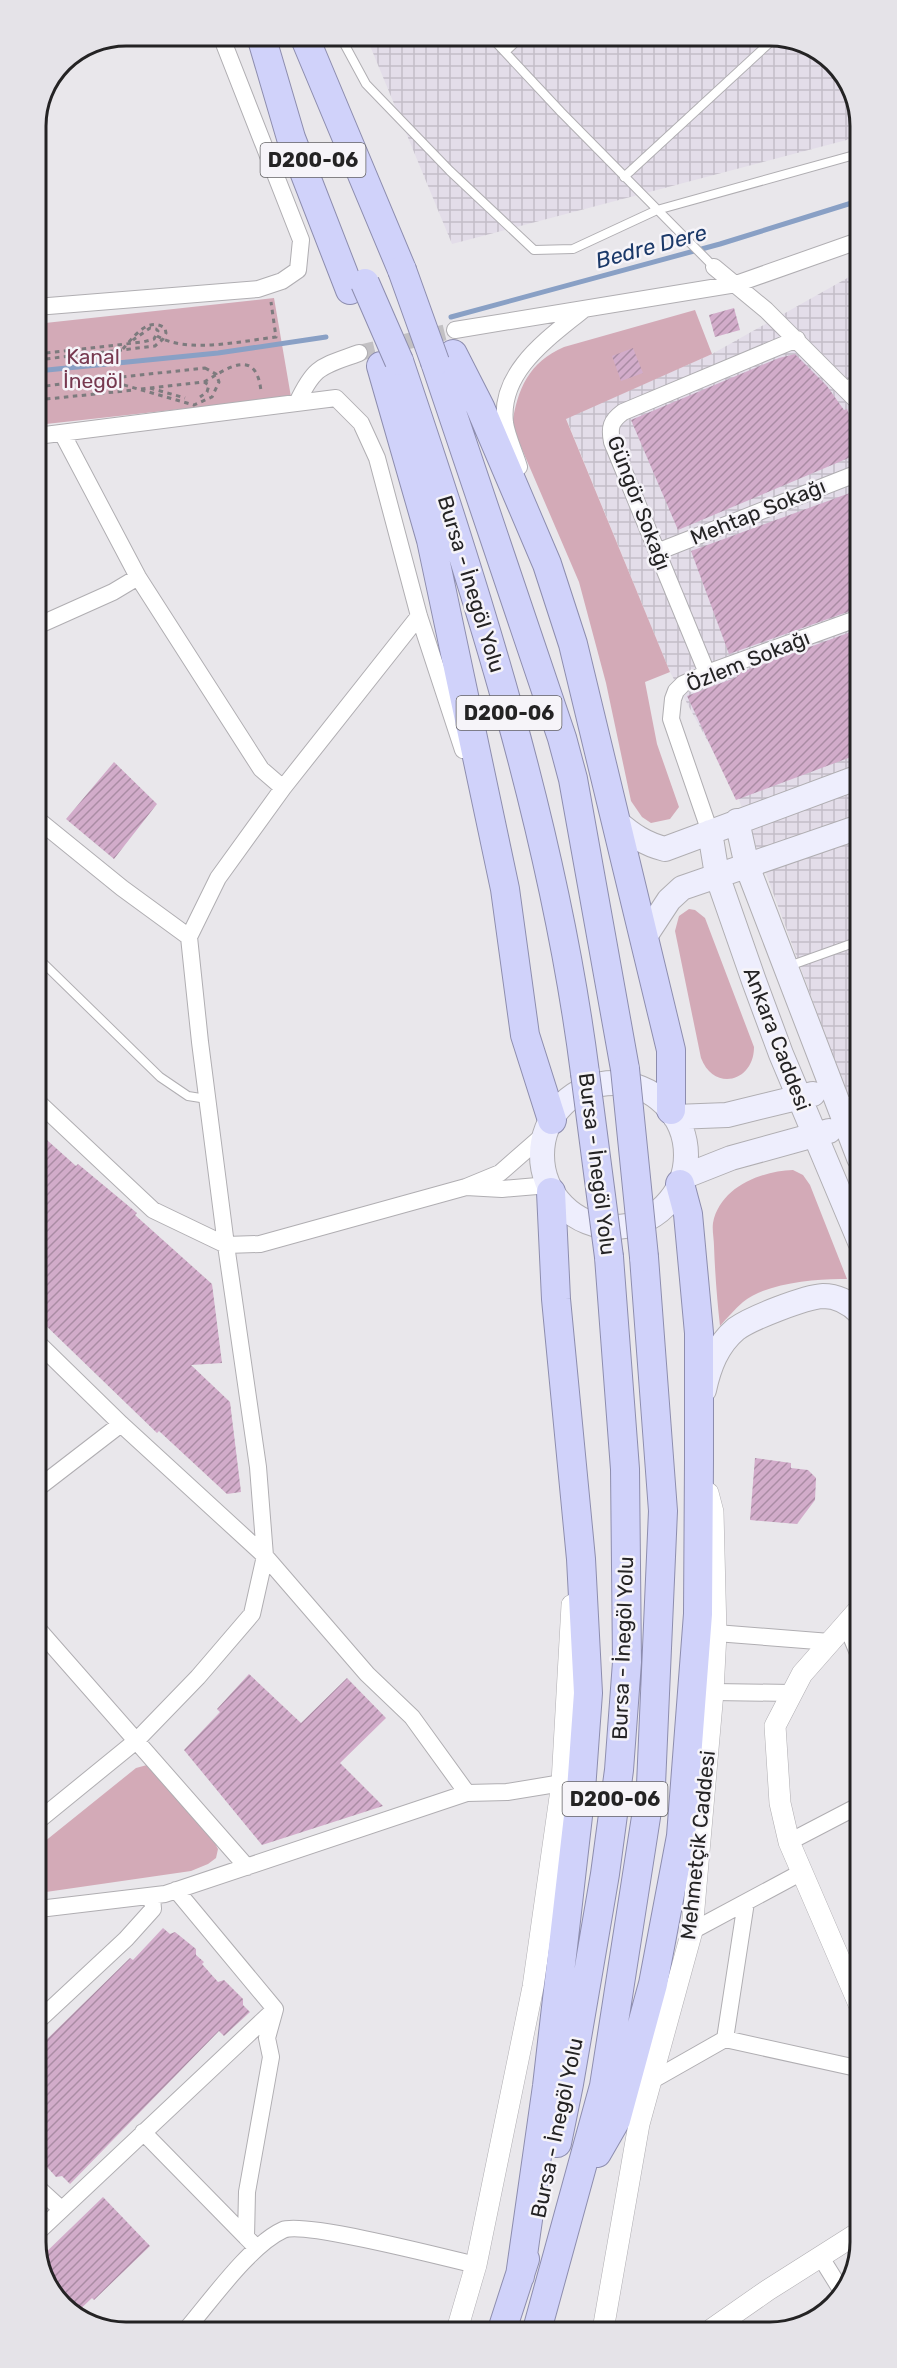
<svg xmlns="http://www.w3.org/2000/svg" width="897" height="2368" viewBox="0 0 897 2368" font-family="Rubik,sans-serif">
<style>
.industrial{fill:url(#industrial-grid)}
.green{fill:#d3aab7}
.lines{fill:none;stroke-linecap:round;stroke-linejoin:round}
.stream{stroke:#89a0c5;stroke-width:5}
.building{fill:url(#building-hatch)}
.minor-tunnel{stroke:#c2c0c3;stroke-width:16;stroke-dasharray:16 8;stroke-linecap:butt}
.service-casing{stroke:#b0aeb2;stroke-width:10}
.minor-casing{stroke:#b0aeb2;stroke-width:18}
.tertiary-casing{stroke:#b0aeb2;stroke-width:22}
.secondary-casing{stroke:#b0aeb2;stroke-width:26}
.trunk-casing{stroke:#8d8dae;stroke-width:30}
.path{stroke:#7d7b7e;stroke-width:3;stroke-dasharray:4.5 4.5;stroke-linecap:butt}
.service{stroke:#fff;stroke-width:8}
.minor{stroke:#fff;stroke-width:16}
.tertiary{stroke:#fff;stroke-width:21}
.secondary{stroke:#eeeefd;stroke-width:24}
.trunk{stroke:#d0d2fa;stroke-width:28}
.trunk-bridge-casing{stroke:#8d8dae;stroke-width:30;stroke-linecap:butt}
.trunk-bridge{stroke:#d0d2fa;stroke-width:28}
.labels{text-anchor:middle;stroke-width:5;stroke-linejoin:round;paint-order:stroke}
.shield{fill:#f6f4f9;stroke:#636264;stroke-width:1.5}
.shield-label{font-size:20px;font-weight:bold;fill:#242324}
.park-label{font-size:21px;fill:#773950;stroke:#f6f4f9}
.street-label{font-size:21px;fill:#242324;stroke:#f6f4f9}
.water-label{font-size:22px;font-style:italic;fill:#1b3969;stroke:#f6f4f9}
.rim{fill:none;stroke:#242324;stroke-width:3}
</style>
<defs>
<pattern id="industrial-grid" width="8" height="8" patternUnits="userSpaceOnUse" patternTransform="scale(1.5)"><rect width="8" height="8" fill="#e3dde9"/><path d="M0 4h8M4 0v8" fill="none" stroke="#c3bdc8"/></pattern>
<pattern id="building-hatch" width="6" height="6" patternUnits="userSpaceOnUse" patternTransform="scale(1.5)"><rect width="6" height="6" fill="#d2acca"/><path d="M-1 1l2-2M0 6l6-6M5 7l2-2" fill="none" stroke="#aa8ca4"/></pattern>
</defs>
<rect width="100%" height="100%" fill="#e9e7eb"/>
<!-- industrial -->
<path class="industrial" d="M366,36H776L826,55L858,103V137L452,244Z
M858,272L859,1127L738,797L670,672L566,418L712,354Z"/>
<!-- green -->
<path class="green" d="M274,298L291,397L37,425L36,324Z
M695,310L712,354L566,419L670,672L645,682L657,744L679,807L670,819L651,823L642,817L631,801L606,683L579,582L512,426C517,389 529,362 564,347Z
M689,909L695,910L705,918L754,1047C754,1082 714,1092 701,1058L675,931L679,916Z
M793,1170L803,1175L810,1185L847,1279C818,1278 766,1283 743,1302C735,1309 727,1318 720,1326C717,1299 715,1273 714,1246C714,1239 712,1230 713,1223C720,1187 761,1171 793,1170Z
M147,1765L212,1838L218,1849L216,1858L208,1864L191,1871L39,1893V1846L136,1768Z"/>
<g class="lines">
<!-- stream -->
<path class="stream" d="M451,317L720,244L858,201
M37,371L218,353L326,337"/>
</g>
<!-- building -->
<path class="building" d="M734,308L740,330L715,337L709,315Z
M633,348L643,373L621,381L612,356Z
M795,354L827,386L844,410L847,409L858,437V454L678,530L631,420L779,358Z
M858,490L859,608L729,654L691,551Z
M859,629V754L736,800L687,696L737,677L736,674Z
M114,762L157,804L114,859L66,819Z
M38,1132L76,1166L78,1164L137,1213L135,1215L212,1284L222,1363L191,1365L230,1402L241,1492L227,1494L159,1431L157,1433L38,1318Z
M755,1458L791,1463V1468L808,1470L816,1478L815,1500L797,1524L750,1520Z
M249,1674L301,1723L347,1678L386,1718L340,1763L383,1806L262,1845L184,1750L220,1712L217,1709Z
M163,1928L170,1934L175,1932L196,1949V1955L204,1962L202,1964L218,1982L224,1980L243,1999V2005L250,2012L224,2036L219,2031L70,2184L62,2176L56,2177L39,2158V2047L130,1958L133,1960Z
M103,2197L150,2246L94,2300L92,2298L75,2314L71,2313L39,2265V2259Z"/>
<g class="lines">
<!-- minor-tunnel -->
<path class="minor-tunnel" d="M359,353L455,330"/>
<!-- service casing -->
<g class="service-casing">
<path id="service" d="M340,36L366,84L450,171L534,250L573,249L657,210L858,154
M490,36L561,112L714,267
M343,43L351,36
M505,52L522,36
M624,177L777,36
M843,386L858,380
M37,957L160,1077L188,1096L207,1099
M789,966L859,941
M841,1105L859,1096"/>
</g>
<!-- minor casing -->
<g class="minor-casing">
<path id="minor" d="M714,267L766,310L858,402
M36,307L258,289L282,281L298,270L301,240L221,36
M455,330L736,284L858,241
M297,403C315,365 321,367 359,353
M62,433L138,577L261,769L283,788
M37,436L336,398L361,423L377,458L419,616L463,750
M519,467C515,453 507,437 505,423C499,371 549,338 583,310
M657,552L858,473
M37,626L113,592L138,577
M707,673L612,442C609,427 611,421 623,412L797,339
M37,819L122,888L189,937
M710,832L671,719L673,699L676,691L683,684L707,673L859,618
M38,1102L153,1210L226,1245L260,1244L466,1187
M548,1131L500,1173L466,1187L502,1189L549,1185
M38,1343L121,1424L265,1556L367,1674L412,1717L467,1793L507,1792L562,1783
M38,1488L121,1424
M846,1624L860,1658
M38,1629L247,1867
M716,1633L830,1642
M713,1692L792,1693
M39,1820L136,1741L198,1677L252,1614L265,1556L258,1467L226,1245L200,1042L189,937L218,878L283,788L419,616
M789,1842L860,1805
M176,1890L275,2009L267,2038L271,2057L247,2192L246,2237L257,2248
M746,1902L725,2039L861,2069
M39,1909L165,1894L467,1793
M692,1931L802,1872
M39,2020L126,1939L153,1909L152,1897
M651,2081L725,2039
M143,2132L246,2237
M39,2189L61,2209
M39,2231L274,2010
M820,2256L843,2293
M185,2331C210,2302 250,2245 283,2230C303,2221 447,2258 476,2265"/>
</g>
<!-- tertiary casing -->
<g class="tertiary-casing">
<path id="tertiary" d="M860,1608L802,1674L775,1726L780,1803L789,1842L861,2009
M712,2329L768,2290L861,2231
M457,2330L476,2265L533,1987L562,1783L572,1605
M603,2330L639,2124L692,1931L713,1692L716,1633L713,1512L708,1493"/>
</g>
<!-- secondary casing -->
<g class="secondary-casing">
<path id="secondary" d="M737,821L747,866L859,1158
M617,822C632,835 645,844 665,849L859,777
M710,832L717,875L754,981L781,1054L860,1242
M644,938L669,900L682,888L859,827
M542 1155a72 72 0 1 1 144 0a72 72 0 1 1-144 0Z
M675,1117L727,1115L813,1094
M683,1177L731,1158L829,1131
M704,1390C709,1367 717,1345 736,1329C751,1318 805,1297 823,1296C838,1296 850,1303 860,1313"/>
</g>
<!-- trunk casing -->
<g class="trunk-casing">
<path id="trunk" d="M261,36L291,138L350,290
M304,36L402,270
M453,354L480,407L547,564L573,644L671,1050V1110
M399,361C477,593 554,830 585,1073
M435,362L562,738L573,779L625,1069
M381,366L431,540L505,889L525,1035L552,1120
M557,2143L569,2084L605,1874L619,1770L627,1662L625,1469L609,1257
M597,2153L616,2120L653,1984L681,1836L698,1614L699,1460V1333L688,1214L680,1184
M520,2276L547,2086L581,1790L588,1693L581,1559L556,1299L551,1192
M502,2330L525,2259
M537,2330L604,2086L651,1785L663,1511L644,1257"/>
</g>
<!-- path -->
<path class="path" d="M157,336C188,354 241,341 276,337L271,302
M37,354L143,342L154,339L158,331L156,329L150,328L133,340
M37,360L155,346L163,339L166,333L165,328C147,316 133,338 122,350
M205,368L216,374L219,382L212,397L194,405L103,379Z
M204,382C228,368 256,347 261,391
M37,387L103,379
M150,388L185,398
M141,389L204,382L209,385L207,392L200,397
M37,400L134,390"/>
<!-- service -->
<use href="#service" class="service"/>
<!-- minor -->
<use href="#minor" class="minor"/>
<!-- tertiary -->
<use href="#tertiary" class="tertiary"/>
<!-- secondary -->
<use href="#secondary" class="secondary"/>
<!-- trunk -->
<use href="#trunk" class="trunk"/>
<!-- trunk-bridge casing -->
<g class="trunk-bridge-casing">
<path id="trunk-bridge" d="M402,270L435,362
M365,283L399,361
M625,1069L644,1257
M585,1073L609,1257"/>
</g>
<!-- trunk-bridge -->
<use href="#trunk-bridge" class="trunk-bridge"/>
</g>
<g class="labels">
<!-- shield labels -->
<g class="shield">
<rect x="260.5" y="143" width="105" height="34" rx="4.5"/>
<rect x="456.5" y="696" width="105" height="34" rx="4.5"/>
<rect x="562.5" y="1782" width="105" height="34" rx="4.5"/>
</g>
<g class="shield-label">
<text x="313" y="167">D200-06</text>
<text x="509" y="720">D200-06</text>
<text x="615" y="1806">D200-06</text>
</g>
<!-- park labels -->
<g class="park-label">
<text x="93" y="364">Kanal<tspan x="93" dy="24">İnegöl</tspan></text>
</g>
<!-- street labels -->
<g class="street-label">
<text transform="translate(639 503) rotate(69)" y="7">Güngör Sokağı</text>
<text transform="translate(758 512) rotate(-22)" y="7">Mehtap Sokağı</text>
<text transform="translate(471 584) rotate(73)" y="7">Bursa - İnegöl Yolu</text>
<text transform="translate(748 661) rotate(-22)" y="7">Özlem Sokağı</text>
<text transform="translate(777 1039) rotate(69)" y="7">Ankara Caddesi</text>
<text transform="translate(597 1164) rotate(83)" y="7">Bursa - İnegöl Yolu</text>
<text transform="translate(623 1648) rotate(-88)" y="7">Bursa - İnegöl Yolu</text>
<text transform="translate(698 1845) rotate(-84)" y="7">Mehmetçik Caddesi</text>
<text transform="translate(557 2128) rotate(-78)" y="7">Bursa - İnegöl Yolu</text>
</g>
<!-- water labels -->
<g class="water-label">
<text transform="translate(651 246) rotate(-15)" y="8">Bedre Dere</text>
</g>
</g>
<!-- crop -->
<path d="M0 0H897V2368H0ZM126 46H770A80 80 0 0 1 850 126V2242A80 80 0 0 1 770 2322H126A80 80 0 0 1 46 2242V126A80 80 0 0 1 126 46Z" fill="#e5e3e8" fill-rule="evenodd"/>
<path class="rim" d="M126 46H770A80 80 0 0 1 850 126V2242A80 80 0 0 1 770 2322H126A80 80 0 0 1 46 2242V126A80 80 0 0 1 126 46Z"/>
</svg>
